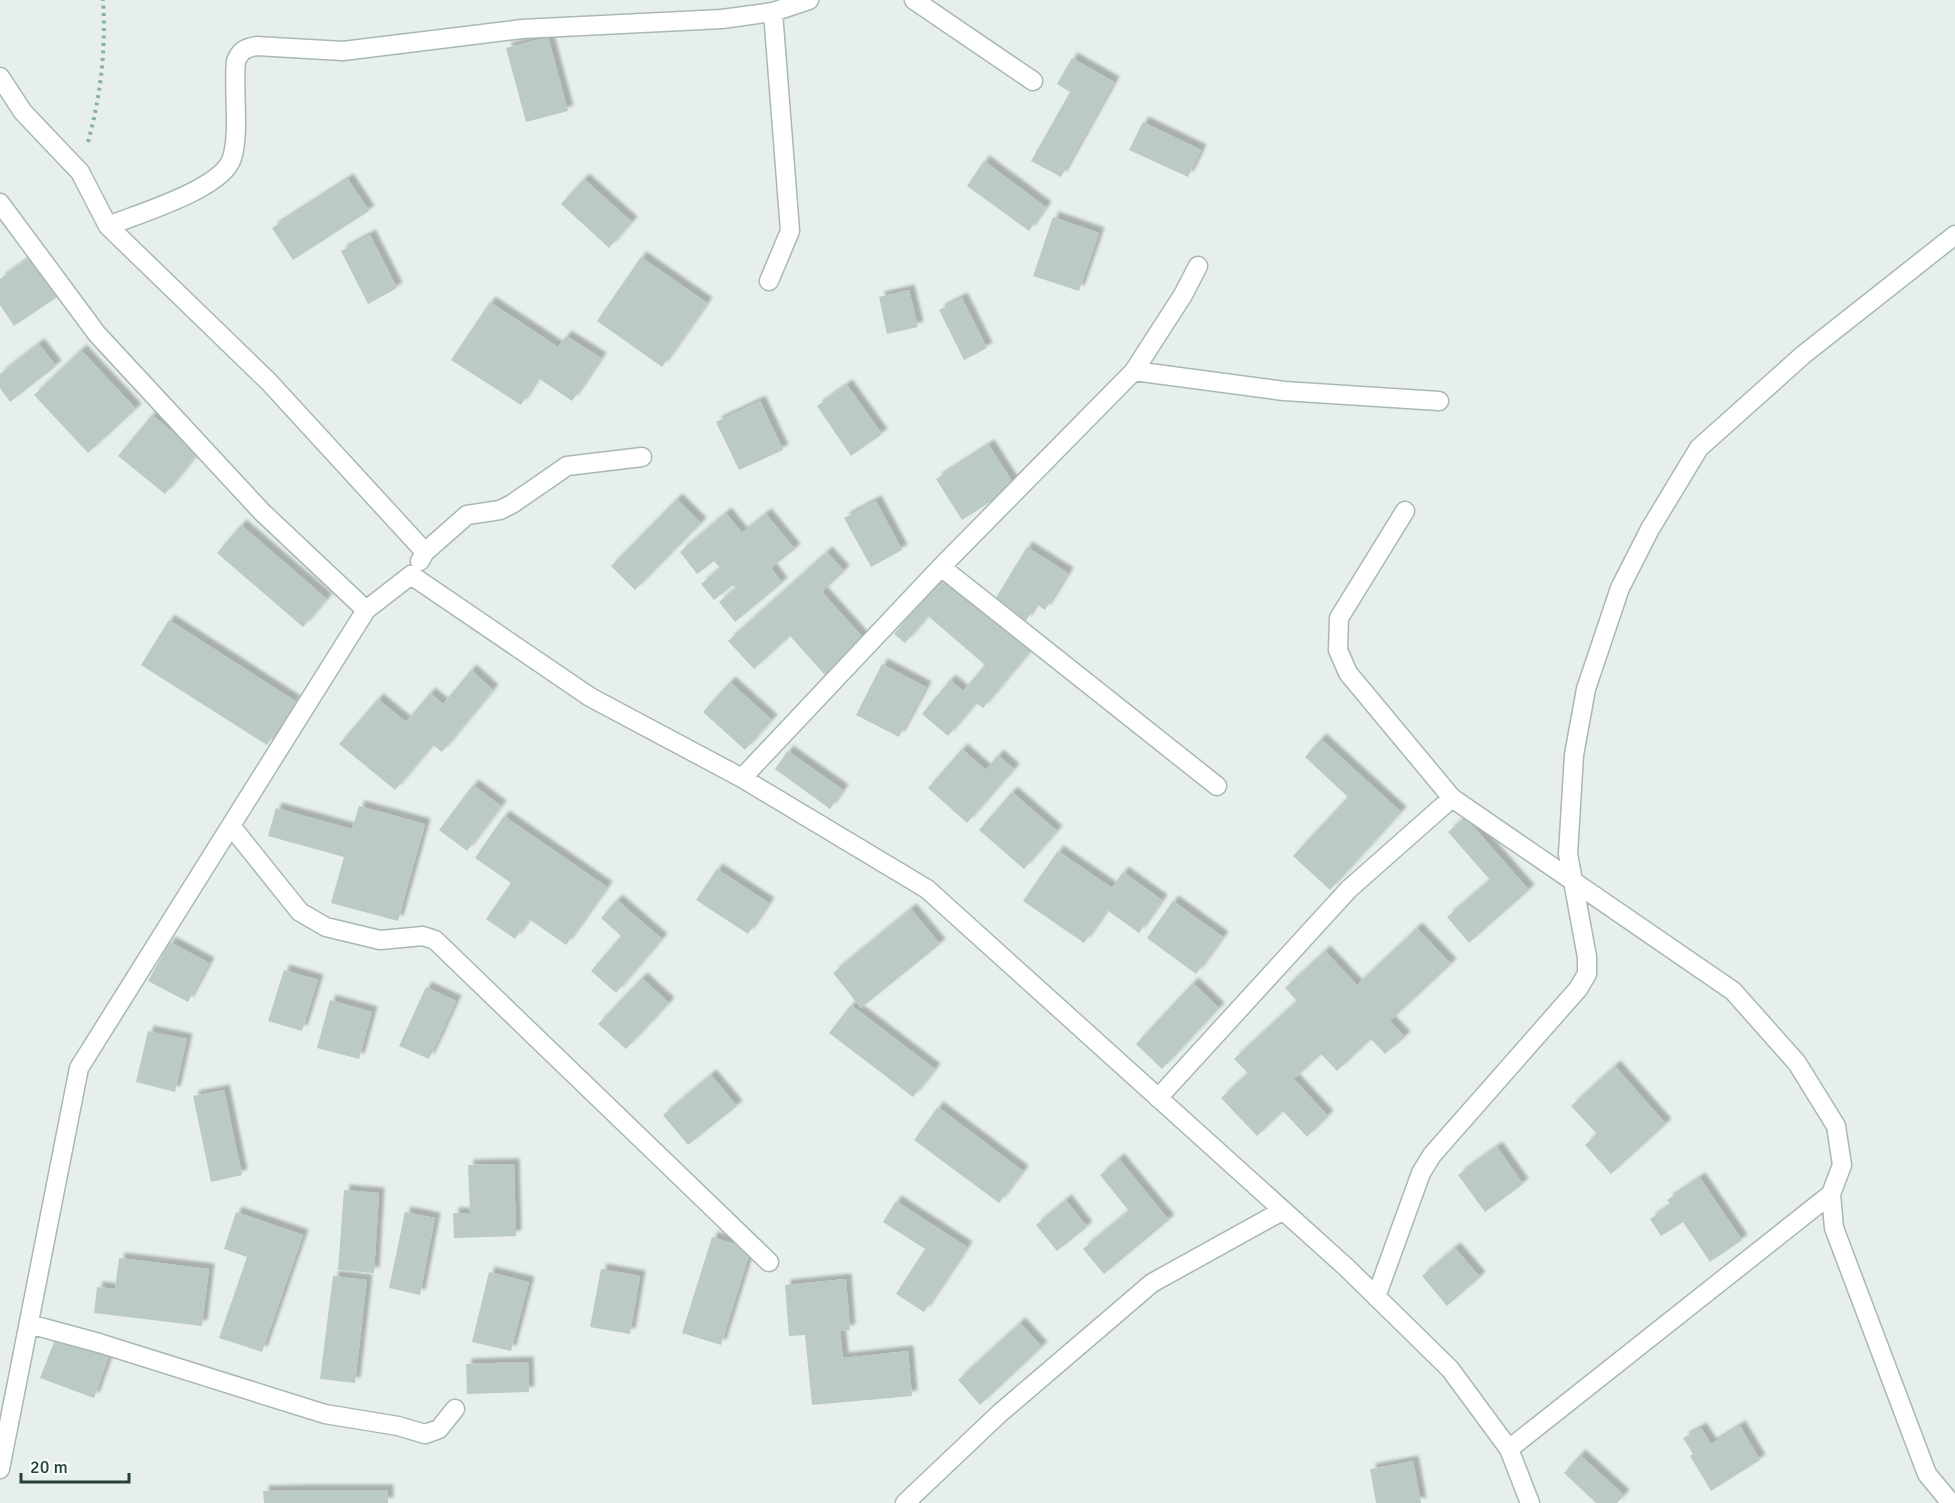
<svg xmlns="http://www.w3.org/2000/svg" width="1955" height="1503" viewBox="0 0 1955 1503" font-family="Signika,sans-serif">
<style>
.building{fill:#bbcac4;filter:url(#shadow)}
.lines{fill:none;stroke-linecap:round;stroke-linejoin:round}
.minor-casing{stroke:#a8b8b2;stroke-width:21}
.path{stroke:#86b3a5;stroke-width:4;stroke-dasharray:3 4.5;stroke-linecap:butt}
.minor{stroke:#fff;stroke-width:18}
</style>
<defs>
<filter id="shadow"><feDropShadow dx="5.5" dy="-5.5" stdDeviation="1.5" flood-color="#0004"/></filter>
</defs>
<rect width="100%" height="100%" fill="#e6efeb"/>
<!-- building -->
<path class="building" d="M548,37L568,111L526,122L506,48Z
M1072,58L1114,82L1061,177L1031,161L1070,92L1057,84Z
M1143,122L1201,150L1188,177L1129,150Z
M984,161L1046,207L1029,231L967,186Z
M348,179L369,211L293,260L272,228Z
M584,179L632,222L609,248L561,204Z
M1053,217L1099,233L1079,291L1033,276Z
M370,235L397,288L368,304L341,251Z
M31,257L57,297L14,326L0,305V279Z
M641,257L707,303L662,367L597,321Z
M909,290L918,327L887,334L879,297Z
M962,298L987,348L964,360L939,310Z
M490,302L558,347L566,336L601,358L572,401L538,378L521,405L451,360Z
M39,344L56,366L10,402L0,388V374Z
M81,350L136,409L88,453L34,395Z
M847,385L882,434L851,456L817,406Z
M760,401L783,450L739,470L716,422Z
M152,415L198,453L165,494L118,456Z
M989,445L1015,486L962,520L936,479Z
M677,499L701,523L635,590L611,566Z
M876,501L902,550L871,567L844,518Z
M726,513L742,533L766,514L795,549L771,568L782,583L735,622L719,602L736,588L733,585L714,600L701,584L720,568L714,561L697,574L680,552Z
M241,525L327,599L303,627L217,553Z
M1027,547L1068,573L1045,610L1036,604L1026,621L994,601Z
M827,552L844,571L822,592L865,640L826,676L790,636L754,669L728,641Z
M942,576L1031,650L983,708L976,703L948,736L922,714L950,680L963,691L985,665L928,616L905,643L894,634Z
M169,620L295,701L267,745L141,665Z
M882,664L926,687L899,737L856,715Z
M471,670L493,690L442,752L433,745L395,790L339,744L378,699L406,722L430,693L443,704Z
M730,682L772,720L745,750L703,712Z
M1321,739L1401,812L1330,890L1293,856L1348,797L1305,757Z
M962,749L986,770L998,755L1014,769L967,823L928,788Z
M788,751L843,790L830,809L775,769Z
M473,785L501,806L467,851L439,830Z
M1012,792L1057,831L1024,869L979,830Z
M359,806L425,824L398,921L331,903L344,857L268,836L276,808L352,829Z
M504,816L607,887L566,945L529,919L515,939L486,919L511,883L475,858Z
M1465,817L1529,890L1469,943L1447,917L1490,880L1448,832Z
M1058,851L1112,888L1123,872L1162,900L1139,933L1107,910L1084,943L1023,901Z
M717,869L769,903L748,934L696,900Z
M617,900L662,939L616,993L591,971L621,936L601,918Z
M1173,901L1223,937L1196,974L1147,938Z
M911,909L940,944L861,1008L833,973Z
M1417,928L1451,964L1390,1021L1405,1037L1385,1054L1371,1039L1337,1071L1321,1054L1294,1079L1328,1116L1307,1137L1283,1111L1257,1136L1221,1098L1248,1073L1234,1059L1297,1001L1285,988L1325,951L1357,985Z
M170,942L209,963L188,1002L148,981Z
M284,970L318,980L302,1031L268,1021Z
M642,978L669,1003L626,1049L598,1024Z
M1193,983L1219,1008L1162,1069L1136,1044Z
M426,987L456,1001L429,1059L399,1046Z
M330,1000L372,1012L359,1059L317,1048Z
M851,1005L935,1069L913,1097L829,1033Z
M148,1031L187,1039L175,1092L136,1082Z
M1615,1066L1666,1124L1611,1174L1585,1145L1597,1134L1571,1106Z
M711,1075L737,1106L688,1145L663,1115Z
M224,1090L242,1175L211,1182L193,1096Z
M938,1107L1023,1171L999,1203L914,1140Z
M1497,1147L1523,1184L1485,1212L1458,1175Z
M1119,1159L1169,1220L1104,1274L1083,1249L1129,1211L1100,1175Z
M514,1164L516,1236L454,1238L453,1213H470L468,1165Z
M1700,1178L1742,1240L1710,1262L1683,1222L1661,1236L1650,1219L1671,1205L1667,1200Z
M344,1190L379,1193L374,1273L338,1270Z
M1066,1200L1087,1227L1057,1251L1036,1225Z
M896,1201L967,1247L924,1312L896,1294L925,1249L883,1222Z
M236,1212L303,1235L262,1352L219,1338L247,1257L224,1249Z
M405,1212L435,1218L420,1295L389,1288Z
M712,1237L751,1249L721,1345L682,1333Z
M1455,1248L1480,1277L1447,1306L1422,1276Z
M119,1258L209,1269L202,1326L94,1313L97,1287L115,1289Z
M601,1269L640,1276L630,1334L590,1327Z
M489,1272L529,1282L511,1351L472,1342Z
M333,1276L367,1280L355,1383L320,1379Z
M846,1279L850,1330L840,1331L843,1358L908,1351L912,1396L812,1405L805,1335L789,1336L785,1285Z
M1020,1323L1042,1347L980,1405L958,1380Z
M56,1337L109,1356L94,1398L40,1378Z
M528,1362L529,1392L467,1394L466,1364Z
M1740,1426L1760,1460L1711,1491L1690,1456L1693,1454L1683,1438L1701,1428L1711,1444Z
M1580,1455L1624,1495L1617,1503H1596L1564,1473Z
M1413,1461L1421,1503H1376L1370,1469Z
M307,1490H388V1503H264L263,1491Z"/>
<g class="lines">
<!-- minor casing -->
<g class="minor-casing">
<path id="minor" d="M914,0L1033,81
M0,77L23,112L80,172L108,226L269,382L425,552
M0,203L97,334L262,512L366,610
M108,226C137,214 223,189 232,158C240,133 233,89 236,61C240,51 245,48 256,46L343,51L522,29L722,19L773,12L809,0
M769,281L790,231L773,12
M1134,371L1284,391L1439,401
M1405,511L1339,618L1338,650L1348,673L1452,798
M420,561L425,552L467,515L500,510L512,504L567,466L642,457
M941,567L1217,786
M742,778L941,567L1134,371L1183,295L1198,266
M231,826L300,912L326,927L380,940L423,936L435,940L769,1262
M1158,1098L1349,889L1452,798L1733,991L1797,1063L1836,1126L1842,1165L1831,1194L1834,1228L1927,1474L1951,1503
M1376,1297L1421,1173L1432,1155L1578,989L1587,974V957L1568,854L1574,755L1586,689L1620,588L1650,529L1699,448L1803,355L1955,235
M29,1324L99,1343L325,1414L398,1426L425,1434L439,1429L455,1409
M1509,1449L1831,1194
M0,1469L79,1068L366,610L411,575L590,697L742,778L927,889L1347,1268L1450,1369L1509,1449L1530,1503
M905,1503L1000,1413L1152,1283L1282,1211"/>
</g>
<!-- path -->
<path class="path" d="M88,142C101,95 106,49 103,0"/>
<!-- minor -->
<use href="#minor" class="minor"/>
</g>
<!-- scale -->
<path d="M21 1473v9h108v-9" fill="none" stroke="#24423a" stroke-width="3"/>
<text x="30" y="1473" font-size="18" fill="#24423a" stroke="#f7fbf9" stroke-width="4.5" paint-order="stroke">20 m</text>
</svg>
